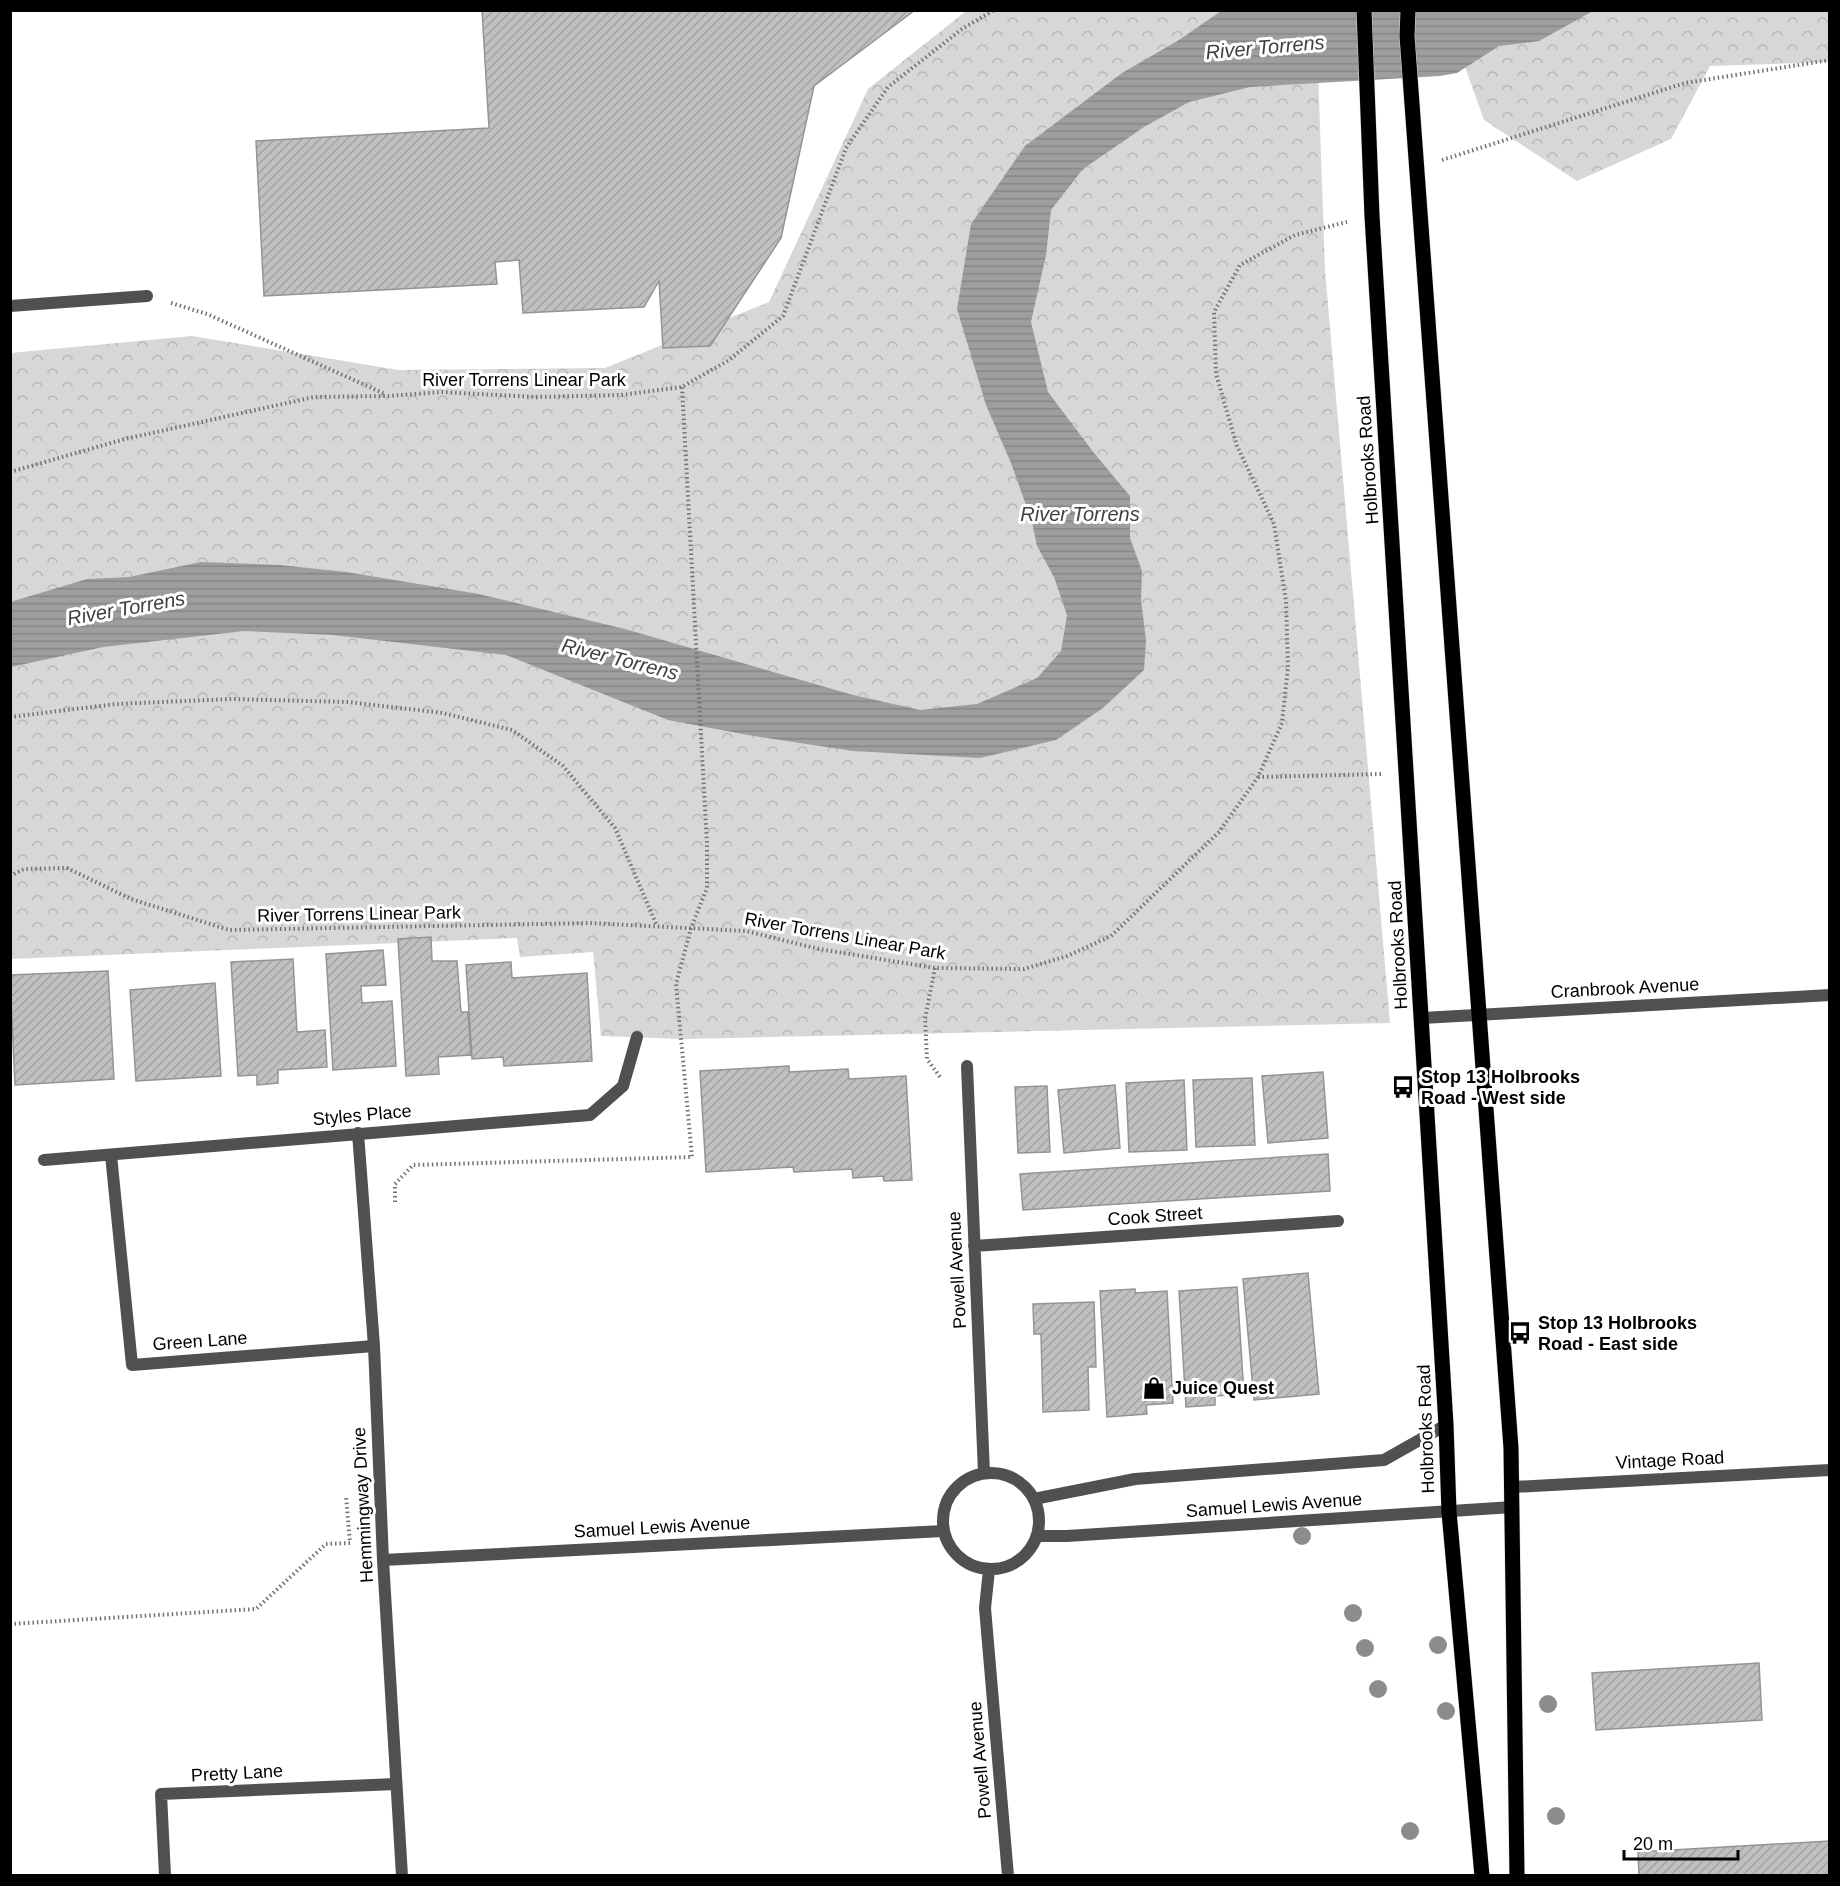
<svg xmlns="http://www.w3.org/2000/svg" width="1840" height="1886" viewBox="0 0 1840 1886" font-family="Arial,sans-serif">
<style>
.park{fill:url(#park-crowns)}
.water{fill:url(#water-rules)}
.building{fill:url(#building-hatch);stroke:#949494;stroke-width:1.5}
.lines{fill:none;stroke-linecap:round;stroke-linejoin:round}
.primary-casing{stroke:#dbdbdb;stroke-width:16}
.path{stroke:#727272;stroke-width:4;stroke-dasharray:1.5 3;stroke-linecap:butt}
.minor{stroke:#505050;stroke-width:12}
.primary{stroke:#000;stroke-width:15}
.tree{fill:#8c8c8c}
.labels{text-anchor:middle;stroke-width:6;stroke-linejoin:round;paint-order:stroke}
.street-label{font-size:18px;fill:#000;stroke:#fff}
.poi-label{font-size:18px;font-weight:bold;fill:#000;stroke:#fff;text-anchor:start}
.water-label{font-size:20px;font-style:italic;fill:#3f3f3f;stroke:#fff}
</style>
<defs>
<pattern id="park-crowns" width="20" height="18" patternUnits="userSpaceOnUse" patternTransform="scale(1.5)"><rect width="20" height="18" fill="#d7d7d7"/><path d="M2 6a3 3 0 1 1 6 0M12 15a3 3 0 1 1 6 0" fill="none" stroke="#b7b7b7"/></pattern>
<pattern id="water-rules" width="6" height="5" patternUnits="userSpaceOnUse" patternTransform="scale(1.5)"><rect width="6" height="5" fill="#9e9e9e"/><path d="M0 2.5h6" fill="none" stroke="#868686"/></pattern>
<pattern id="building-hatch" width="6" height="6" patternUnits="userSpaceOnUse" patternTransform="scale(1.5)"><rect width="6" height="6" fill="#c0c0c0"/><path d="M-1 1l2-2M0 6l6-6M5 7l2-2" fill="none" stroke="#a3a3a3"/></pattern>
</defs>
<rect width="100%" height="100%" fill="#fff"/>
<!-- park -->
<path class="park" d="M966,11H1316L1325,270L1390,1023L685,1039L601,1036L593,952L520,957L517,938L11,959L10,353L192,336L399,370L605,368L769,302L868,89Z
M1445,11H1829V62L1710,66L1671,139L1577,181L1484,120Z"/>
<!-- water -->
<path class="water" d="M1221,11H1593L1539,41L1499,46L1457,73L1440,76L1250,87L1189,102L1144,127L1083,169L1051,210L1046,255L1031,322L1048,392L1094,453L1130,496V538L1142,571L1141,599L1146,641L1144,670L1103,708L1056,740L980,758L853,751L748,735L668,720L506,655L333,635L244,631L103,647L11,667L10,602L87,579L129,577L201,562L280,565L346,572L479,594L625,629L853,695L920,710L977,704L1037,678L1061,651L1067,615L1054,577L1037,546L1032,522L1011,463L986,405L957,309L971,224L1025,146L1122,73L1179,40Z"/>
<!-- building -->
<path class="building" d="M482,10H915L814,86L781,238L710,346L663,348L659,281L644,307L523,313L519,260L495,262L497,284L264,296L256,141L489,128Z
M431,937L432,961H457L461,1012H468L471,1055L438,1057L439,1074L406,1076L398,939Z
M383,950L386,985L361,986L362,1003L392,1001L396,1066L333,1070L326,954Z
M293,959L297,1032L325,1030L327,1067L278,1070V1083L257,1085V1075L238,1076L231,962Z
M511,962L512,978L587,973L592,1061L504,1066L503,1057L472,1059L466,965Z
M108,971L114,1079L15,1085L10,975Z
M215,983L221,1076L136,1081L130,990Z
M789,1066V1072L848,1069L849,1079L906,1076L912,1180L884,1181L883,1176L853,1178L852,1169L794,1172L793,1167L706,1172L700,1071Z
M1323,1072L1328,1138L1268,1143L1262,1076Z
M1252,1078L1255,1145L1196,1147L1193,1080Z
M1184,1080L1187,1150L1129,1152L1126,1083Z
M1115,1085L1120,1148L1064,1153L1058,1090Z
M1047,1086L1050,1152L1018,1153L1015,1087Z
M1328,1154L1330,1191L1023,1210L1020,1174Z
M1308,1273L1319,1394L1254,1400L1243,1279Z
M1237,1287L1244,1394L1215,1396V1405L1186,1407L1179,1291Z
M1135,1289V1293L1167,1291L1173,1403L1146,1405L1147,1414L1107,1417L1100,1291Z
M1094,1302L1096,1367H1088L1089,1410L1043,1412L1041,1334H1034L1033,1304Z
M1759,1663L1762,1720L1596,1730L1592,1673Z
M1830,1841V1876H1639L1638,1852Z"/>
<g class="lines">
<!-- primary casing -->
<g class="primary-casing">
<path id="primary" d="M1364,10L1372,216L1446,1425L1449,1512L1482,1876
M1408,10L1407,36L1511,1448L1517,1876"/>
</g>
<!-- path -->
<path class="path" d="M1442,160L1685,83L1830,60
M171,303L207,314L385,394
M10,472L125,439L314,397L388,396L442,392L535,397L621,395L682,387L729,360L783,316L846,148L888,87L962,29L994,10
M10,717L116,704L232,699L348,702L443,713L512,730L563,766L615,828L657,926
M1258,777L1381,774
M10,876L24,869L67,868L131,899L229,930L589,923L746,931L819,949L935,968L1024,969L1067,956L1111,936L1219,832L1258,777L1282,723L1288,667L1286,601L1274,524L1237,446L1216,374L1214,312L1240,265L1295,235L1347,222
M935,968L925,1019L927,1059L940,1077
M395,1202V1184L413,1165L692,1157L676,984L691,928L707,888V844L682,387
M10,1624L256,1609L326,1544L350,1543L346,1496"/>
<!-- minor -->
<path class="minor" d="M10,306L147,296
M1422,1018L1830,995
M967,1066L984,1473
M358,1133L374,1346L383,1560L402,1876
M111,1155L132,1365L374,1346
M44,1160L590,1115L623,1086L637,1037
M974,1246L1338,1221
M943 1521a48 48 0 1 1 96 0a48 48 0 1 1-96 0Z
M1513,1487L1830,1470
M1034,1499L1135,1479L1384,1460L1446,1425
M1037,1536H1067L1513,1507
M383,1560L943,1531
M989,1570L985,1608L1008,1876
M165,1876L161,1794L396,1784"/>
<!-- primary -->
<use href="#primary" class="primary"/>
</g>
<!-- trees -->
<g class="tree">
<circle cx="1302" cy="1536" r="9"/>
<circle cx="1353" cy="1613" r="9"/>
<circle cx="1438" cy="1645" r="9"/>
<circle cx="1365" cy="1648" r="9"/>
<circle cx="1378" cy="1689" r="9"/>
<circle cx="1548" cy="1704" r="9"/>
<circle cx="1446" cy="1711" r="9"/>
<circle cx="1556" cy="1816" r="9"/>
<circle cx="1410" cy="1831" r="9"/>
</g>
<!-- icons -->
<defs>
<g id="bus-bare" transform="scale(1.8)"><path d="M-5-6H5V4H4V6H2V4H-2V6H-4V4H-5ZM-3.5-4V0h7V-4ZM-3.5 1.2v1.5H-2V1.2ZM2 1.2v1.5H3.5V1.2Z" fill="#000" stroke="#fff" stroke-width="2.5" paint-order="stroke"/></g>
<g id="shop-bare" transform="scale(1.8)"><path d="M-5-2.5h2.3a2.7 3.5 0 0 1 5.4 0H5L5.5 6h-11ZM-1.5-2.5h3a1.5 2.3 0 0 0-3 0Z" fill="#000" stroke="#fff" stroke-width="2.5" paint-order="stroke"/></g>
</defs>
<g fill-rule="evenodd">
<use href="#bus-bare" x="1403" y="1087"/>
<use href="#bus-bare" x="1520" y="1333"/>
<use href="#shop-bare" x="1154" y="1388"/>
</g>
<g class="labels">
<!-- street labels -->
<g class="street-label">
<text x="524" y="386">River Torrens Linear Park</text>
<text transform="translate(1368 460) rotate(-94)" y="6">Holbrooks Road</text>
<text transform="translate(359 914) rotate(-1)" y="6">River Torrens Linear Park</text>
<text transform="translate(845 936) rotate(10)" y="6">River Torrens Linear Park</text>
<text transform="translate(1398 945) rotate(-93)" y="6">Holbrooks Road</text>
<text transform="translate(1625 988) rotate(-3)" y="6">Cranbrook Avenue</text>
<text transform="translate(362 1115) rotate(-5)" y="6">Styles Place</text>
<text transform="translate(1155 1216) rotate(-4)" y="6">Cook Street</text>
<text transform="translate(957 1270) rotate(-93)" y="6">Powell Avenue</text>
<text transform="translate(200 1341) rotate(-4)" y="6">Green Lane</text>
<text transform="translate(1426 1429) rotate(-92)" y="6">Holbrooks Road</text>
<text transform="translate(1670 1460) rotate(-3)" y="6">Vintage Road</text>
<text transform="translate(363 1505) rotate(-93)" y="6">Hemmingway Drive</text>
<text transform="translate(1274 1505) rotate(-4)" y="6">Samuel Lewis Avenue</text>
<text transform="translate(662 1527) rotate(-3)" y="6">Samuel Lewis Avenue</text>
<text transform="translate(980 1760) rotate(-95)" y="6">Powell Avenue</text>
<text transform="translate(237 1773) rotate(-3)" y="6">Pretty Lane</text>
</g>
<!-- poi labels -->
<g class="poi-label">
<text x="1421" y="1083">Stop 13 Holbrooks<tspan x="1421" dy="21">Road - West side</tspan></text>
<text x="1538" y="1329">Stop 13 Holbrooks<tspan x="1538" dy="21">Road - East side</tspan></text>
<text x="1172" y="1394">Juice Quest</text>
</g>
<!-- water labels -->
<g class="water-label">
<text transform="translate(1265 47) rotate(-5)" y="7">River Torrens</text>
<text x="1080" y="521">River Torrens</text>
<text transform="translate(126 608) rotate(-10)" y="7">River Torrens</text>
<text transform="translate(620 659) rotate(14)" y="7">River Torrens</text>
</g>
</g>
<!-- border -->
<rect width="1840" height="1886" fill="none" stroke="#000000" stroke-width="24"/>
<!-- scale -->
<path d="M1624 1850v9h114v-9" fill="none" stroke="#000000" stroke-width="3"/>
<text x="1633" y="1850" font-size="18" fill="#000000" stroke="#ffffff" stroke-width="4.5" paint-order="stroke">20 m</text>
</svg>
